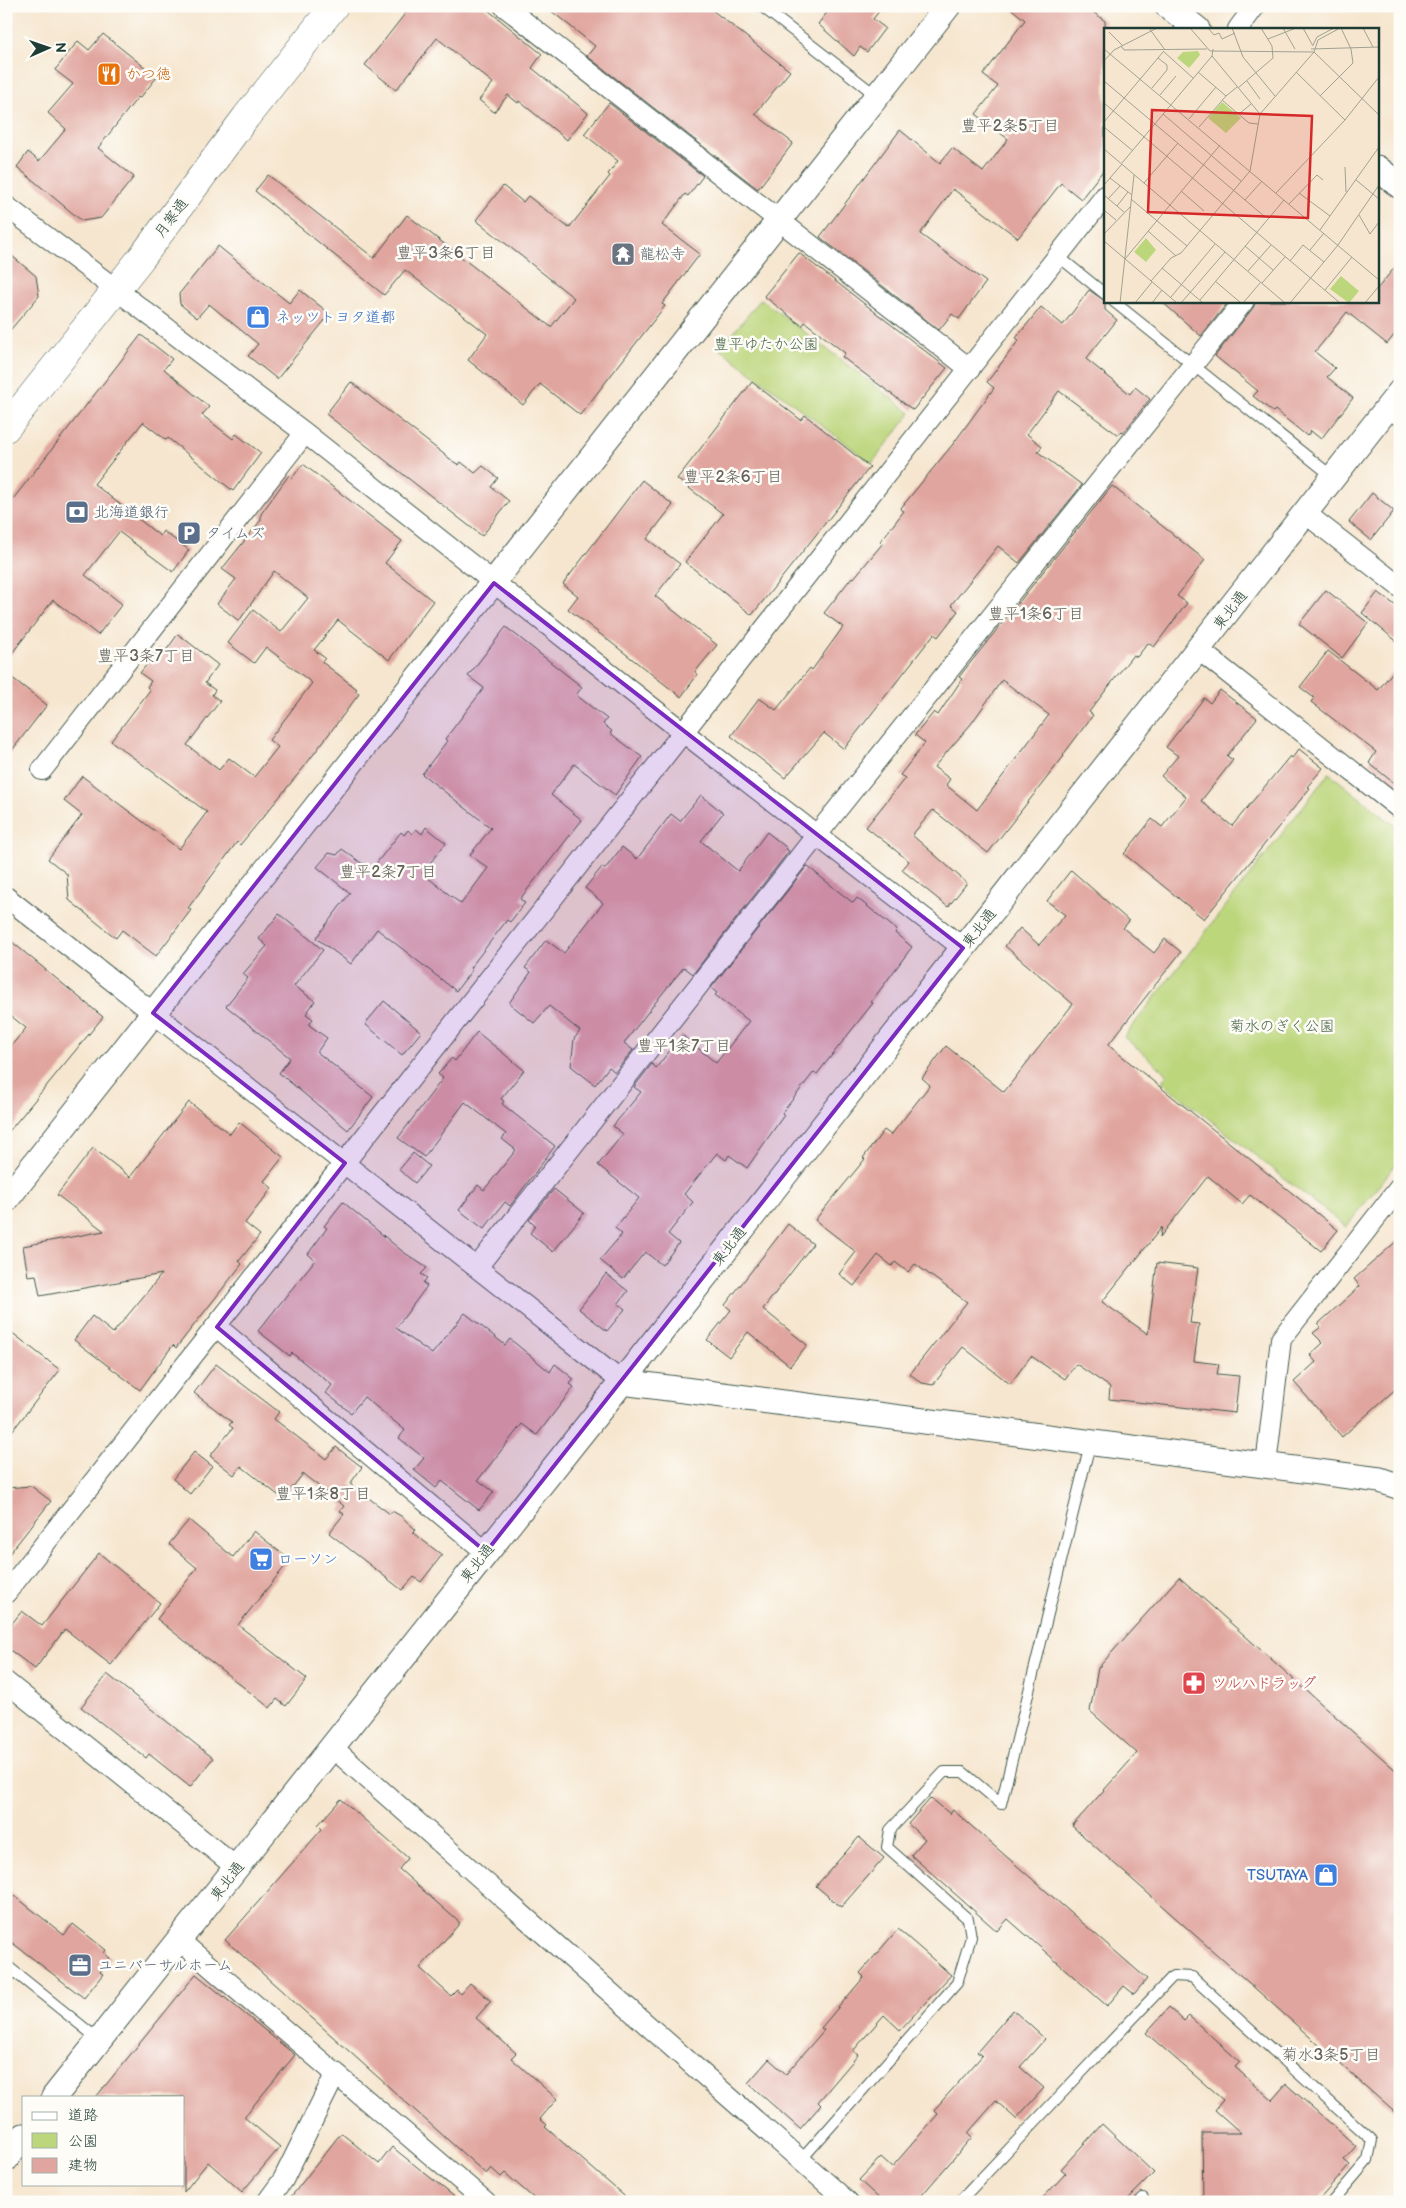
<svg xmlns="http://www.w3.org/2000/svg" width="1406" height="2208" viewBox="0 0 1406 2208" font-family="'Balsamiq Sans','Klee One',sans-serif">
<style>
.green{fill:#bcd67c;stroke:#6e8a58}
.building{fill:#e0a59e;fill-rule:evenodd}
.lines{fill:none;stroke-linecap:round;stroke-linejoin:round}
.service-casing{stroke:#3f564b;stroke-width:12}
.minor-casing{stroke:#3f564b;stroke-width:22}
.tertiary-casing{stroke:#3f564b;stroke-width:27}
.trunk-casing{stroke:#3f564b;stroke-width:29}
.service{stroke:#fff;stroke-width:10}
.minor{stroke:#fff;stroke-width:20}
.tertiary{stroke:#fff;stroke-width:25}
.trunk{stroke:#fff;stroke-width:28}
.marked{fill:#7b2cbf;fill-opacity:0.2;stroke:#7b2cbf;stroke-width:4;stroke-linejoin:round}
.labels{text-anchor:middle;stroke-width:5;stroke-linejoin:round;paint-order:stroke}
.food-label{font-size:15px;fill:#c56008;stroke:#fdfcf7;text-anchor:start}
.street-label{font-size:15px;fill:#1f3d34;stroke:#fdfcf7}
.worship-label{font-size:15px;fill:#5b616d;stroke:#fdfcf7;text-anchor:start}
.shop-label{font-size:15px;fill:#366cbe;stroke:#fdfcf7;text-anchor:start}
.park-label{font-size:15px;fill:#466346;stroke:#fdfcf7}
.service-label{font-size:15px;fill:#4e5e75;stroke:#fdfcf7;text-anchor:start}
.health-label{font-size:15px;fill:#be3a42;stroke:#fdfcf7;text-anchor:start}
.neighbourhood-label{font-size:16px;fill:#636159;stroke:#fdfcf7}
.inset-road{fill:none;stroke:#a0a291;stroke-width:1}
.view{fill:#d62828;fill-opacity:0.15;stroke:#d62828;stroke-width:2.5}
.inset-edge{fill:none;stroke:#1f3d34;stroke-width:2.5}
</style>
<rect width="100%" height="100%" fill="#fdfcf7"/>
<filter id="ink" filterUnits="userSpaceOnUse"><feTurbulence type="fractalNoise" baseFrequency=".02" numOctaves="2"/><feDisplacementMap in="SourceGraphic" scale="10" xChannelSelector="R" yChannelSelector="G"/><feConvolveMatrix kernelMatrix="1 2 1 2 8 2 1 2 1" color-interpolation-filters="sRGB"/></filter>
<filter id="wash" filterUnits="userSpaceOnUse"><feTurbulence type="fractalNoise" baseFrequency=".0096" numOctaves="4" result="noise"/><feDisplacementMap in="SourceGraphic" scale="20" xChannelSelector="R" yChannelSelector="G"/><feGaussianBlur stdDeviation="1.12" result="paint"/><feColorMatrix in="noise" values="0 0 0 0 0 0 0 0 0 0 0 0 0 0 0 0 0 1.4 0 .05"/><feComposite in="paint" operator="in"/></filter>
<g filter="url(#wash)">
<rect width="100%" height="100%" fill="#f6e6cf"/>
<!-- green -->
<path class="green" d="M761,299L911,413L872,463L720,349Z
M1329,773L1400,830V1159L1346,1227L1162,1082L1167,1074L1124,1037Z"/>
<g id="blocks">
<!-- building -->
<path class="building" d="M411,6H483L542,54L532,68L588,113L567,140L519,101L518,103L508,95L494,112L479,100L493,83L437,38L396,90L365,65Z
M545,6H707L790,71L755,114L793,143L758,189L587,56L595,46Z
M832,6H883L873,19L885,28L867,52L860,47L854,56L818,24Z
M1008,6H1085L1105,21V168L1081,199L1061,183L1018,238L953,189L920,234L986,282L959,319L952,314L939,330L820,237L900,130L940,163L952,148L983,172L1008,139L976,114L998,86L983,75L1025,20Z
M103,34L157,77L140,98L138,97L98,148L134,177L101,218L82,221L17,167L28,152L39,161L66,129L48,113L73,84L55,70L78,41L89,50Z
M609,103L703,176L688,196L685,194L662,225L700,254L662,304L665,306L580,415L540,384L523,405L468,360L487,334L405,270L384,295L255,191L268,175L374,258L407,215L551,327L574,298L476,220L503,186L523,202L528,196L569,228L610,176L608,174L618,161L584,134Z
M218,246L289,303L300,290L330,314L277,379L248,356L258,344L209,304L197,318L180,304L179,294Z
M6,251L36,276L39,296L6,335Z
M799,253L947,368L913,410L842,357L845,353L805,322L802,326L764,296Z
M1400,261V328L1387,344L1347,312L1315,352L1335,368L1327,377L1353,398L1321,439L1311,431L1307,436L1275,410L1273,412L1253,396L1258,391L1215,356L1253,308L1256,301H1377V289Z
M1089,290L1105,301V310L1117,320L1086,359L1130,394L1135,387L1150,399L1123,433L1121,431L1118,435L1059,391L1027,434L1042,446L1038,452L1082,485L1019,563L998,546L951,605L958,611L938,637L934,634L844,749L824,733L785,778L731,736L759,698L776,710L810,668L812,670L843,627L824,613L852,577L854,578L883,543L880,542L904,511L900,509L953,444L994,388L987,382L1019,340L1016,338L1041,307L1063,325Z
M1161,301H1229L1201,336Z
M141,335L172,359L164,369L209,407L202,415L233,439L236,434L261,453L233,491L168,438L166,440L143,422L94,484L160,536L163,531L189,550L173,572L119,532L85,575L122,604L98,635L53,600L6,661V508Z
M351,382L454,462L459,465L461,462L475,473L483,466L498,478L491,487L509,501L482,536L326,414Z
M752,382L801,420L805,415L870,467L752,615L685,562L723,514L677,479Z
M303,464L402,541L385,563L433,601L389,660L338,620L314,650L325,658L322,662L357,689L355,691L359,694L304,767L240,845L237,842L188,908L191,910L156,956L122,930L116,938L69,900L67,874L48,859L82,815L64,801L82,776L179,849L207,812L111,741L150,690L147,687L151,681L140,673L160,648L165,652L178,634L218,665L205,683L215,690L212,695L220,701L187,745L219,770L229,758L254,777L278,747L269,740L312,683L266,647L254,663L228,643L253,610L281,632L308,598L274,571L239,621L217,604L236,579L222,569L261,520V514L289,475L292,478Z
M642,480L673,505L647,539L680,564L655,596L717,645L695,672L698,674L681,697L568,609L578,596L563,584Z
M1112,486L1205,560L1177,596L1187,603L1154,647L1148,643L1137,657L1133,655L1089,712L1093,715L1063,755L1064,756L988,853L933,810L912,835L967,883L948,907L902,870L909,861L866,827L905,778L900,775L925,743L915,735L934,712L938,715L962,679L959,677ZM1002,680L1049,715L977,810L946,785L950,779L934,767L971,724Z
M1372,493L1394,511L1371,540L1349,522Z
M1326,590L1368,623L1342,658L1299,624Z
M1378,592L1400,609V644L1362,613Z
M506,627L582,687L576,695L607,719L603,724L612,731L610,733L642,757L615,795L574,764L551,795L582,820L520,899L525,903L510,922L507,920L470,968L472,970L456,991L377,929L351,964L316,938L350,893L317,867L329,853L337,855L342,849L371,870L401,832L404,835L408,830L412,834L416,829L422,834L426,827L446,843L422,873L461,904L488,868L470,855L491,828L422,774L447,741L445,739L484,688L468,676Z
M1328,651L1378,690L1400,663V788L1369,763L1376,752L1311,702L1314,698L1300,687Z
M6,673L47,705L6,758Z
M1220,690L1257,718L1227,756L1233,760L1201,801L1232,826L1290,756L1292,758L1299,749L1323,768L1307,787L1310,788L1204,919L1124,854L1152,819L1162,827L1186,797L1161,776L1178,756L1166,747L1204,698L1210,703Z
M701,795L723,813L701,841L738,871L767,832L787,848L786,849L789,851L693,974L684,967L662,994L624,1043L633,1050L615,1072L609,1067L595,1085L571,1066L574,1039L580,1031L549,1006L534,1023L509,1003L531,972L525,968L546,940L564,953L603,903L585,888L602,867L605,869L622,847L637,859L671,814L680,821Z
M807,866L853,903L857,898L897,930L895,933L912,947L871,1002L873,1003L817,1074L814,1072L782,1113L784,1115L747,1168L729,1155L726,1160L717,1153L684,1194L693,1202L668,1234L679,1243L662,1265L645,1252L623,1279L600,1260L622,1234L615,1228L639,1198L598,1165L623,1134L613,1126L641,1092L634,1087L652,1064L656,1068L682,1035L716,1063L749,1021L715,995L717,993L711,988Z
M1071,870L1129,921L1123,928L1154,953L1165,939L1181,952L1108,1045L1338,1230L1321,1251L1250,1195L1242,1204L1208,1176L1160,1237L1162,1227L1102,1302L1148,1334L1157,1263L1198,1268L1190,1323L1199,1324L1194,1361L1219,1364L1217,1374L1239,1376L1235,1413L1109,1399L1110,1387L1076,1364L1065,1379L1031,1356L1010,1384L963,1347L933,1385L922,1383L910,1374L967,1302L915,1264L908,1272L895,1262L892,1266L878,1255L854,1286L839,1274L856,1252L815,1220L865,1159L863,1158L884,1130L891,1135L930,1085L922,1078L946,1046L1004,1092L1073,1004L1005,946L1020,928L1039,945L1065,915L1047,901Z
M279,914L323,950L294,986L315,1001L306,1014L313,1019L309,1025L327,1038L317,1052L373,1097L348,1130L279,1073L290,1058L226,1006L248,978L243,974L267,946L259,939Z
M6,937L103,1017L6,1135V1052L26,1028L6,1012Z
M384,1001L421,1032L402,1055L365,1024Z
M477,1032L524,1070L501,1099L504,1101L502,1104L555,1146L510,1206L505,1202L484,1229L459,1210L478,1185L484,1190L516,1150L502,1139L506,1134L465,1102L424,1157L398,1138L443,1078L438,1074L452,1058L455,1061Z
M189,1102L230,1134L239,1122L283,1157L264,1181L272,1188L245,1223L260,1235L239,1261L242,1264L176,1348L173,1345L140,1390L74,1340L92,1316L113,1333L162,1274L40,1296L36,1275L28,1276L23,1246L104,1231L57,1195L93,1148L130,1177Z
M413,1153L429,1166L415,1183L399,1170Z
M554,1189L584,1213L553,1252L530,1233L535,1226L529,1220Z
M343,1202L402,1251L427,1268L421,1274L427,1278L423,1283L427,1286L396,1328L432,1354L465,1313L505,1345L510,1339L550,1372L555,1364L574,1379L570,1384L574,1387L537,1435L522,1424L478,1480L494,1492L479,1510L442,1481L436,1488L414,1470L424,1458L399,1438L405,1430L364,1397L351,1413L326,1393L332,1385L292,1353L290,1356L258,1331L315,1260L308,1254L327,1228L324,1226Z
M788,1224L813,1244L763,1309L807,1345L790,1366L748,1332L729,1357L707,1340L731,1310L725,1305Z
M1400,1238V1385L1342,1437L1294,1382L1316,1362L1310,1355L1323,1343L1313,1333L1321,1327L1318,1324L1360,1286L1354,1279Z
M606,1274L628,1291L618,1304L625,1309L607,1331L579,1309Z
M6,1328L60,1370L6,1439Z
M216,1364L279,1412L274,1419L326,1459L336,1447L362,1467L350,1484L390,1514L392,1511L401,1516L416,1530L413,1533L442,1555L421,1582L414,1577L402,1590L329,1533L344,1514L340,1511L344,1506L303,1474L283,1499L241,1466L234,1475L210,1456L233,1428L229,1425L232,1422L194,1393Z
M194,1452L212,1466L190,1494L173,1479Z
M31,1486L51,1501L6,1558V1488Z
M189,1520L233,1557L254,1531L290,1560L238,1625L307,1679L286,1706L277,1699L270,1708L157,1619L197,1568L169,1544Z
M99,1553L160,1603L111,1665L65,1629L35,1669L6,1647V1631L22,1611L42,1626Z
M1179,1577L1400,1774V2117L1072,1826L1137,1753L1090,1711L1098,1668Z
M107,1674L213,1758L190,1787L149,1754L146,1758L81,1707Z
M931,1798L950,1814L953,1810L1147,1979L1134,1994L1124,1986L1107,2006L1008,1919L997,1931L911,1855L925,1839L908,1824Z
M341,1799L408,1858L399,1869L460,1923L420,1968L451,1996L457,1990L460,1994L470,1983L491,2001L476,2018L516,2053L511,2058L557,2099L540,2119L547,2125L545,2127L631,2202H538L505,2173L501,2177L491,2168L486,2174L225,1940L322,1829L318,1825Z
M859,1837L884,1858L841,1907L816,1886Z
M6,1889L64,1935L73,1924L106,1950L104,1953L110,1958L100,1972L103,1974L84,1998L6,1938Z
M898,1929L951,1975L900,2030L884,2015L853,2051L858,2055L818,2102L821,2105L800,2129L748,2083L769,2059L786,2074L824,2030L821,2028L864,1977L860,1973Z
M196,1974L295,2055L244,2117L280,2147L242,2192L208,2162L184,2192V2097H96Z
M1169,2007L1184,2021L1189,2016L1240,2062L1235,2067L1272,2100L1286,2084L1356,2146L1344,2160L1350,2165L1317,2202H1203L1202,2133H1241L1215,2110L1223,2100L1146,2033Z
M1013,2010L1045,2039L1020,2067L1044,2088L1016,2119L996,2101L968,2133L972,2137L916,2202H883L859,2180L881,2157L892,2167L938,2114L934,2110L982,2056L977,2052Z
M1102,2124L1154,2173L1125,2202H1039L1066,2173L1061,2169Z
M341,2133L379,2164L392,2147L461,2202H287Z"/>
</g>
</g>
<g filter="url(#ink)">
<use href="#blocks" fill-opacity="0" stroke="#3f564b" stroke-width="1"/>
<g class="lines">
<!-- service casing -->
<g class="service-casing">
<path id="service" d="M761,6L877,96
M1058,256L1105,294
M1113,301L1333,477
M1385,411L1400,422
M6,1965L98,2039
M801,2160L957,1983L971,1937L968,1919L887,1847L890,1830L944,1772H963L1001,1804L1090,1444
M959,2202L1173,1976L1192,1977L1372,2140L1368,2160L1332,2202
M1139,2202L1143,2198"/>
</g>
<!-- minor casing -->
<g class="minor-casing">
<path id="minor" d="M504,6L970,369
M1238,29L1255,6
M6,206L305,433L683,732L963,948
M1305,513L1400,587
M1199,650L1400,809
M42,770L305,433
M6,897L622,1382
M478,1266L816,836L1244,301
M217,1327L486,1552
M1266,1465L1281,1339L1400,1187
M6,1593L1105,196
M6,1682L237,1868
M333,1748L848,2202
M180,1941L486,2202
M267,2202L283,2180L336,2073"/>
</g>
<!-- tertiary casing -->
<g class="tertiary-casing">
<path id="tertiary" d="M1168,6L1197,29
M1377,168L1400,186
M6,1200L948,6
M622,1382L1380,1480L1400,1487
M54,2097L622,1382L1400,392
M6,2159L24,2136"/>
</g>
<!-- trunk casing -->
<g class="trunk-casing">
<path id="trunk" d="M6,428L142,257L246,117L334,6"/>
</g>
<!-- service -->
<use href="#service" class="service"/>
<!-- minor -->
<use href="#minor" class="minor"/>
<!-- tertiary -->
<use href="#tertiary" class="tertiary"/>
<!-- trunk -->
<use href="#trunk" class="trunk"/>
</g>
</g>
<!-- marked area -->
<path class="marked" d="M494,583L963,948L486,1552L217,1327L345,1163L153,1013Z"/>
<!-- icons -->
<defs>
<g id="restaurant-square" transform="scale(1.25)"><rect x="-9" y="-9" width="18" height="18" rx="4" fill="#e8710a" stroke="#fdfcf7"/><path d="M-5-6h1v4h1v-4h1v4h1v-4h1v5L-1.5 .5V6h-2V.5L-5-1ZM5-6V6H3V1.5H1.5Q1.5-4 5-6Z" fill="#fff"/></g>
<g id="temple-square" transform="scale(1.25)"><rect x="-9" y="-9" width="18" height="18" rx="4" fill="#6b7280" stroke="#fdfcf7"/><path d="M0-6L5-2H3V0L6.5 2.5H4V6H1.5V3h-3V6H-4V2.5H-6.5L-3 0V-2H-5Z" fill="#fff"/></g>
<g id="shop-square" transform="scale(1.25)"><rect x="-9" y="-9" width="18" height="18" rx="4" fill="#3f7fe0" stroke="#fdfcf7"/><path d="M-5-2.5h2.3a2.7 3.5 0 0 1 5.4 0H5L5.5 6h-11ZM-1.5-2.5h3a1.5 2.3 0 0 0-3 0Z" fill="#fff"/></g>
<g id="bank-square" transform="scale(1.25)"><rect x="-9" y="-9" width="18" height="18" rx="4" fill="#5c6f8a" stroke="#fdfcf7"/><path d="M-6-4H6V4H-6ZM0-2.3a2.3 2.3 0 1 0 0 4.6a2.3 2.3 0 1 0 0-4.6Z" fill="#fff"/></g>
<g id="parking-square" transform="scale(1.25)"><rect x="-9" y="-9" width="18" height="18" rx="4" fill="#5c6f8a" stroke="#fdfcf7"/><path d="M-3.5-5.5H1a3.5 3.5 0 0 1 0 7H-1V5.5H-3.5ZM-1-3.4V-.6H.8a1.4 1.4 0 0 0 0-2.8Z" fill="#fff"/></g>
<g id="supermarket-square" transform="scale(1.25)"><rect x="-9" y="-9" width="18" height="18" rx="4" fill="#3f7fe0" stroke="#fdfcf7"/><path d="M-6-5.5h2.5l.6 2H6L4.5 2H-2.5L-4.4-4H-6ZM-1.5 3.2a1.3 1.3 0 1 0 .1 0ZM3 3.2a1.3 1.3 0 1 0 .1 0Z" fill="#fff"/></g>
<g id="pharmacy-square" transform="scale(1.25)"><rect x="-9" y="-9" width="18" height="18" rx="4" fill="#e0444e" stroke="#fdfcf7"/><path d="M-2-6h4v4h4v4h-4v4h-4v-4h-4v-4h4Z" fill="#fff"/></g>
<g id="office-square" transform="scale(1.25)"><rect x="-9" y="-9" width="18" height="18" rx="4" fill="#5c6f8a" stroke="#fdfcf7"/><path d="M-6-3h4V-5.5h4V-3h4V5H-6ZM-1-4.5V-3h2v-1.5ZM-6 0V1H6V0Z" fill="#fff"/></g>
</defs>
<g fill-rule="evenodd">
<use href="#restaurant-square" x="109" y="74"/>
<use href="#temple-square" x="623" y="254"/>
<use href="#shop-square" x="258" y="317"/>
<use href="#bank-square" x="77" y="512"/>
<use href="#parking-square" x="189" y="533"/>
<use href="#supermarket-square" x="261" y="1559"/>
<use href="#pharmacy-square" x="1194" y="1683"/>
<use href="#shop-square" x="1326" y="1875"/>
<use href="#office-square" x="80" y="1965"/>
</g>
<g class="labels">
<!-- food labels -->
<g class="food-label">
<text x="126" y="79">かつ徳</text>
</g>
<!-- street labels -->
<g class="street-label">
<text transform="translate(171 218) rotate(-53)" y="5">月寒通</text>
<text transform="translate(1230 610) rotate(-52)" y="5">東北通</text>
<text transform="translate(979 928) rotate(-52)" y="5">東北通</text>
<text transform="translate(729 1246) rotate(-52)" y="5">東北通</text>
<text transform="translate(477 1563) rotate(-52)" y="5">東北通</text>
<text transform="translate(227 1881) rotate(-52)" y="5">東北通</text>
</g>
<!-- worship labels -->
<g class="worship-label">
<text x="640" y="259">龍松寺</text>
</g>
<!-- shop labels -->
<g class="shop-label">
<text x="276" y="322">ネッツトヨタ道都</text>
<text x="278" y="1564">ローソン</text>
<text x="1308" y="1880" text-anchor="end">TSUTAYA</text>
</g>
<!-- park labels -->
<g class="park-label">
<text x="766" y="349">豊平ゆたか公園</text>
<text x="1282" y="1031">菊水のぎく公園</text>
</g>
<!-- service labels -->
<g class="service-label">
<text x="94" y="517">北海道銀行</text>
<text x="206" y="538">タイムズ</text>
<text x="98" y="1970">ユニバーサルホーム</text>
</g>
<!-- health labels -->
<g class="health-label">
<text x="1212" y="1688">ツルハドラッグ</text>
</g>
<!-- neighbourhood labels -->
<g class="neighbourhood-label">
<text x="1010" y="131">豊平2条5丁目</text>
<text x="446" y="258">豊平3条6丁目</text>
<text x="733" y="482">豊平2条6丁目</text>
<text x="1036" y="619">豊平1条6丁目</text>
<text x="146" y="661">豊平3条7丁目</text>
<text x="388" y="877">豊平2条7丁目</text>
<text x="684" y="1051">豊平1条7丁目</text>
<text x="323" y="1499">豊平1条8丁目</text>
<text x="1331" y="2060">菊水3条5丁目</text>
</g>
</g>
<!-- overview -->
<g transform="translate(1104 28)">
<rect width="275" height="275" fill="#f6e6cf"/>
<path d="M94,23L96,27L85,40L73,30L79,24ZM118,74L137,90L122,105L104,90ZM42,210L52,222L42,234L30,224ZM237,248L255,263L245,275L226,261Z" fill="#bcd67c"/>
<path class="inset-road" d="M45,0L61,22M86,0L106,23L210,24L275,87M104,0L110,7L115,5L118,11L131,5M128,0L139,29L171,68M179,0L191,21M199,0L209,18M259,0L269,19M5,4L19,18M164,11L192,0M209,17L213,9L230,0M17,18L20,22L103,21M0,21L275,252M207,21L275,19M59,23L89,50M108,28L156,86M0,33L10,22L53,0M94,44L122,68L133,59M192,44L241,92M0,53L160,188M143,53L156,71M48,60L63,42V37L54,30M134,60L169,30L168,18L157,0M56,67L72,48M216,68L249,35L247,21L237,0M118,72L145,95L154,96M0,75L236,275M59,86L137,153M135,86L147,76M85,91L112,59M0,94L59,24M0,99L29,123M95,99L122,68M0,121L181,275M18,135L108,28L109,21M241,139L242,164M6,150L28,167M252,152L275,171M40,155L74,115M0,157L18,136M77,163L100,183M172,165L241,92L275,49M195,165L226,188M0,167L20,184M4,171L16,158M27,171L83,218M141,172L158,153M185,176L213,147L219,152M13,178L24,164M0,182L12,192M255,187L266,206L275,194M216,202L275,119M44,203L72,228M0,206L27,178M0,213L73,275M141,218L169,242M206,222L220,205M21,231L116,117M186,233L199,217L220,234M58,240L99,275M144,243L167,217M47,253L67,230L77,225L146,143L156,86L210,24L214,12L236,0M111,253L137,275M158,255L181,229M221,262L248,229M67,269L111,216M96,272L180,172M16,275L30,147M31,275L48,254M48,275L58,262M77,275L121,224M139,275L156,255M186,275L234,217L275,157M261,275L275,258"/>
<path class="view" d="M48,82L208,88L204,190L44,184Z"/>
<rect width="275" height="275" class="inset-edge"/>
</g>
<!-- margin -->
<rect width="1406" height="2208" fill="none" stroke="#fdfcf7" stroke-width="25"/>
<!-- legend -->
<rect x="22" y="2096" width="162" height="90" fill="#fdfcf7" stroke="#a4b0a9"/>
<rect x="32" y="2112" width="25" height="8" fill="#ffffff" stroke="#a4b0a9"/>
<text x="68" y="2120" font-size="15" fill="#1f3d34">道路</text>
<rect x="32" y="2133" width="25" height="15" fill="#bcd67c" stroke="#a4b0a9"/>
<text x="68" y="2146" font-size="15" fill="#1f3d34">公園</text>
<rect x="32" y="2158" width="25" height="15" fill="#e0a59e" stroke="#a4b0a9"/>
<text x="68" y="2170" font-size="15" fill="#1f3d34">建物</text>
<!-- north arrow -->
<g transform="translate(48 48) rotate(88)" stroke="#fdfcf7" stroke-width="4" paint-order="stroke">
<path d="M0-4L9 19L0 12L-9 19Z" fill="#1f3d34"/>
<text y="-8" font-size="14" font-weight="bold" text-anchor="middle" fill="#1f3d34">N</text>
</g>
</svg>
